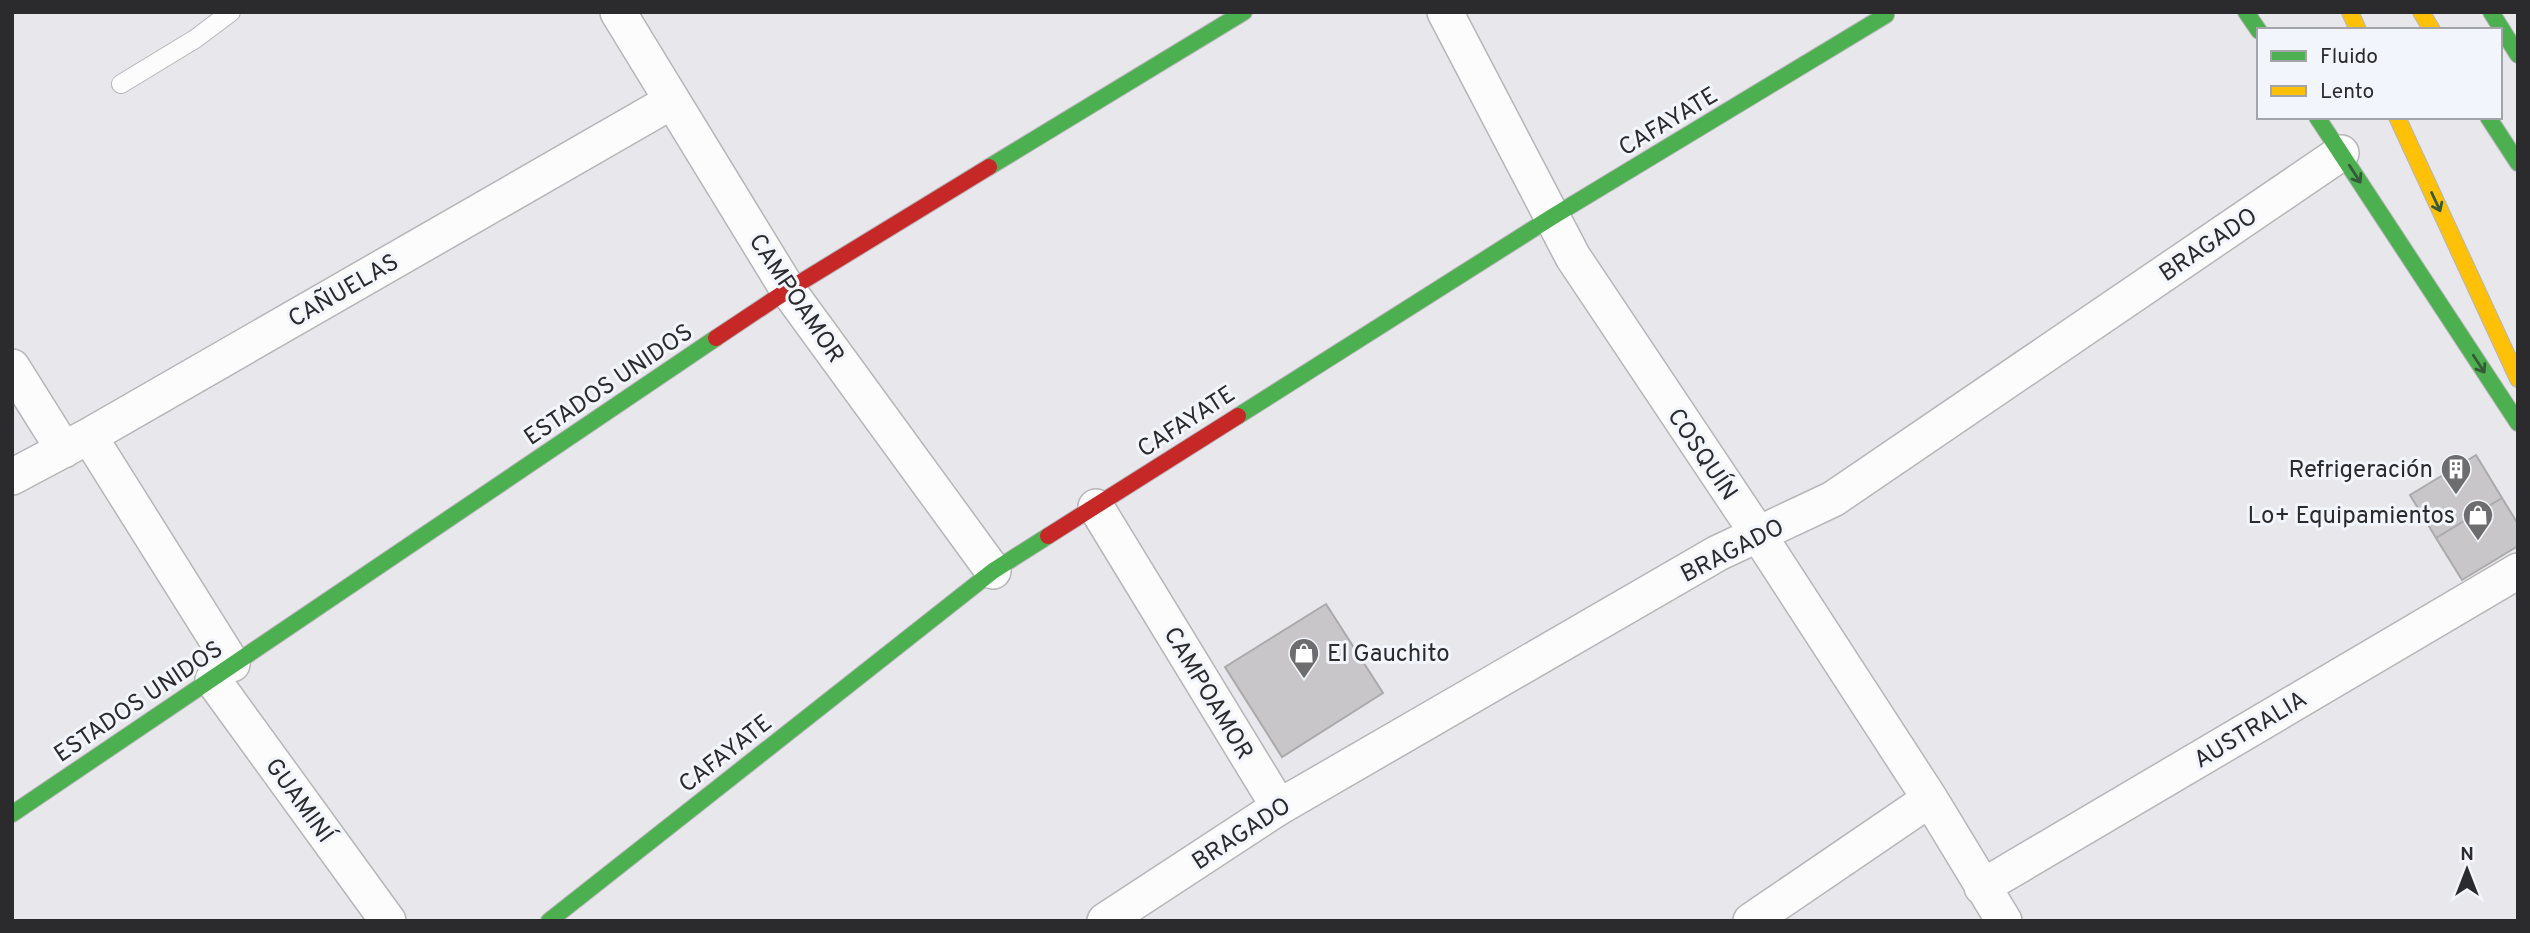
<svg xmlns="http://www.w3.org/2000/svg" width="2530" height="933" viewBox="0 0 2530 933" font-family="Overpass,sans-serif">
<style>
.building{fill:#c8c6c8;stroke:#abaaab;stroke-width:2}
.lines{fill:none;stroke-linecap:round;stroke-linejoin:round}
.lane-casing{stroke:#b6b6b9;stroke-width:20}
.street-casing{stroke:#b6b6b9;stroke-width:38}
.fast-casing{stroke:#b6b6b9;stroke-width:18}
.slow-casing{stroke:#b6b6b9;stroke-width:18}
.jam-casing{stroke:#b6b6b9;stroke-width:18}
.lane{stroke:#fcfcfc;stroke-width:18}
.street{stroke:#fcfcfc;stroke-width:35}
.fast{stroke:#4caf50;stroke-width:16}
.slow{stroke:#ffc107;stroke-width:16}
.jam{stroke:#c62828;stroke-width:16}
.oneway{stroke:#37593a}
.labels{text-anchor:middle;stroke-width:6;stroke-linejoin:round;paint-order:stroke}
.street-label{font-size:24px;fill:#2b2b2e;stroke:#f3f5fc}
.poi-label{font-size:24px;fill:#2b2b2e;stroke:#f3f5fc;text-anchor:end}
</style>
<rect width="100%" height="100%" fill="#e8e8ec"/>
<!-- building -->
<path class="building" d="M2476,455L2502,498L2436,538L2410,495Z
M2502,498L2518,524V546L2462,580L2436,538Z
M1326,604L1383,693L1282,757L1225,667Z"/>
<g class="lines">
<!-- lane casing -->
<g class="lane-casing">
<path id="lane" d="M121,84L195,39L231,12"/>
</g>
<!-- street casing -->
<g class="street-casing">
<path id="street" d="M618,12L788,290L993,571
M1445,12L1573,257L1758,534L1930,799L2004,921
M12,367L64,450
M89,436L232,664
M12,477L89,436L672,101
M1096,507L1279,807
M213,680L388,921
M1982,887L2518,571
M1105,921L1279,807L1718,553L1833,499L2341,153
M1751,921L1930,799"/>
</g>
<!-- fast casing -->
<g class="fast-casing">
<path id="fast" d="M2246,12L2259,31
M2491,12L2518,55
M2317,117L2518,423
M2488,117L2518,163
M989,167L1244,12
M1238,416L1552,217L1886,15
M12,814L716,338
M549,921L993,571L1048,536"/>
</g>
<!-- slow casing -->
<g class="slow-casing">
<path id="slow" d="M2350,12L2358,30
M2421,12L2432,30
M2397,117L2518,379"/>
</g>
<!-- jam casing -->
<g class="jam-casing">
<path id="jam" d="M716,338L788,290L989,167
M1048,536L1238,416"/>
</g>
<!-- lane -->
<use href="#lane" class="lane"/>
<!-- street -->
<use href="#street" class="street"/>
<!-- fast -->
<use href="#fast" class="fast"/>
<!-- slow -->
<use href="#slow" class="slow"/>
<!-- jam -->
<use href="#jam" class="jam"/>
</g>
<!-- one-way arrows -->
<defs><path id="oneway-shaft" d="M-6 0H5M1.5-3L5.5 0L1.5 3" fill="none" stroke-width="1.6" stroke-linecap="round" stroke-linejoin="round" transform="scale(1.75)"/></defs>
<g class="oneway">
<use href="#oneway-shaft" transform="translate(2355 174) rotate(57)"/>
<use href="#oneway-shaft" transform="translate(2436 202) rotate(65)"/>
<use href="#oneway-shaft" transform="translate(2479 364) rotate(57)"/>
</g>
<!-- icons -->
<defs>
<g id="building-pin" transform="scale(1.575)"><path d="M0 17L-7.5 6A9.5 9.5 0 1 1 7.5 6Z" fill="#6d6d70" stroke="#f3f5fc"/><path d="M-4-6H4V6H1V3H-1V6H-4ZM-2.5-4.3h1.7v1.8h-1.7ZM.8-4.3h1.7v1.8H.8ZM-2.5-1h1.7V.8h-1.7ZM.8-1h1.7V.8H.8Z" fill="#fff"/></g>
<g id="shop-pin" transform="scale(1.575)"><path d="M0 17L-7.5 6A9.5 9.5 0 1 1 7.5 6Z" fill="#6d6d70" stroke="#f3f5fc"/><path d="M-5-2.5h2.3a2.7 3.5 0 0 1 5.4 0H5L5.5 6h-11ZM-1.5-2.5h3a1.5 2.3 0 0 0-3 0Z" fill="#fff"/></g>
</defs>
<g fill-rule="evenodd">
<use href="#building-pin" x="2456" y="469"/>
<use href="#shop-pin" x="2478" y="515"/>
<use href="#shop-pin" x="1304" y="653"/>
</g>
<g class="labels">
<!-- street labels -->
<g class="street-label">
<text transform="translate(1668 121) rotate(-31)" y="8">CAFAYATE</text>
<text transform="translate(2208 244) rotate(-34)" y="8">BRAGADO</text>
<text transform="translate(343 290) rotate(-30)" y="8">CAÑUELAS</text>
<text transform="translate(797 298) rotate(56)" y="8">CAMPOAMOR</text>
<text transform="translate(608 384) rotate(-34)" y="8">ESTADOS UNIDOS</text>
<text transform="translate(1186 421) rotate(-33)" y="8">CAFAYATE</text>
<text transform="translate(1703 454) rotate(56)" y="8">COSQUÍN</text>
<text transform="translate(1732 550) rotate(-27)" y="8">BRAGADO</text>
<text transform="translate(1209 693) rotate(59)" y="8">CAMPOAMOR</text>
<text transform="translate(138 701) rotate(-34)" y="8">ESTADOS UNIDOS</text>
<text transform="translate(2250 729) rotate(-31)" y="8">AUSTRALIA</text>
<text transform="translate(725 753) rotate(-38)" y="8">CAFAYATE</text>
<text transform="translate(300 800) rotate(54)" y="8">GUAMINÍ</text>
<text transform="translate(1241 833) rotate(-33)" y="8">BRAGADO</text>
</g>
<!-- poi labels -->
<g class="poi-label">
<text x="2433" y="477">Refrigeración</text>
<text x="2455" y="523">Lo+ Equipamientos</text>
<text x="1327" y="661" text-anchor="start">El Gauchito</text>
</g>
</g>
<!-- border -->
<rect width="2530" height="933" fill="none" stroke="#2b2b2e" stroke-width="28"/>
<!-- legend -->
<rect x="2257" y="28" width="245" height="91" fill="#f3f5fc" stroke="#a3a4aa" stroke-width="2"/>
<rect x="2271" y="51" width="35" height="10" fill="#4caf50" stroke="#a3a4aa" stroke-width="2"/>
<text x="2320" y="63" font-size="21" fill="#2b2b2e">Fluido</text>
<rect x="2271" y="86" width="35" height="10" fill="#ffc107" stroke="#a3a4aa" stroke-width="2"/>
<text x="2320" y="98" font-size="21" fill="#2b2b2e">Lento</text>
<!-- north arrow -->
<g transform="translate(2467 870)" stroke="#f3f5fc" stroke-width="5" paint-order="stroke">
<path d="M0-5L12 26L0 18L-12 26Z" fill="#2b2b2e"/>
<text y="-10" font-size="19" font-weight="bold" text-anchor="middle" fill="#2b2b2e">N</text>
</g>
</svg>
